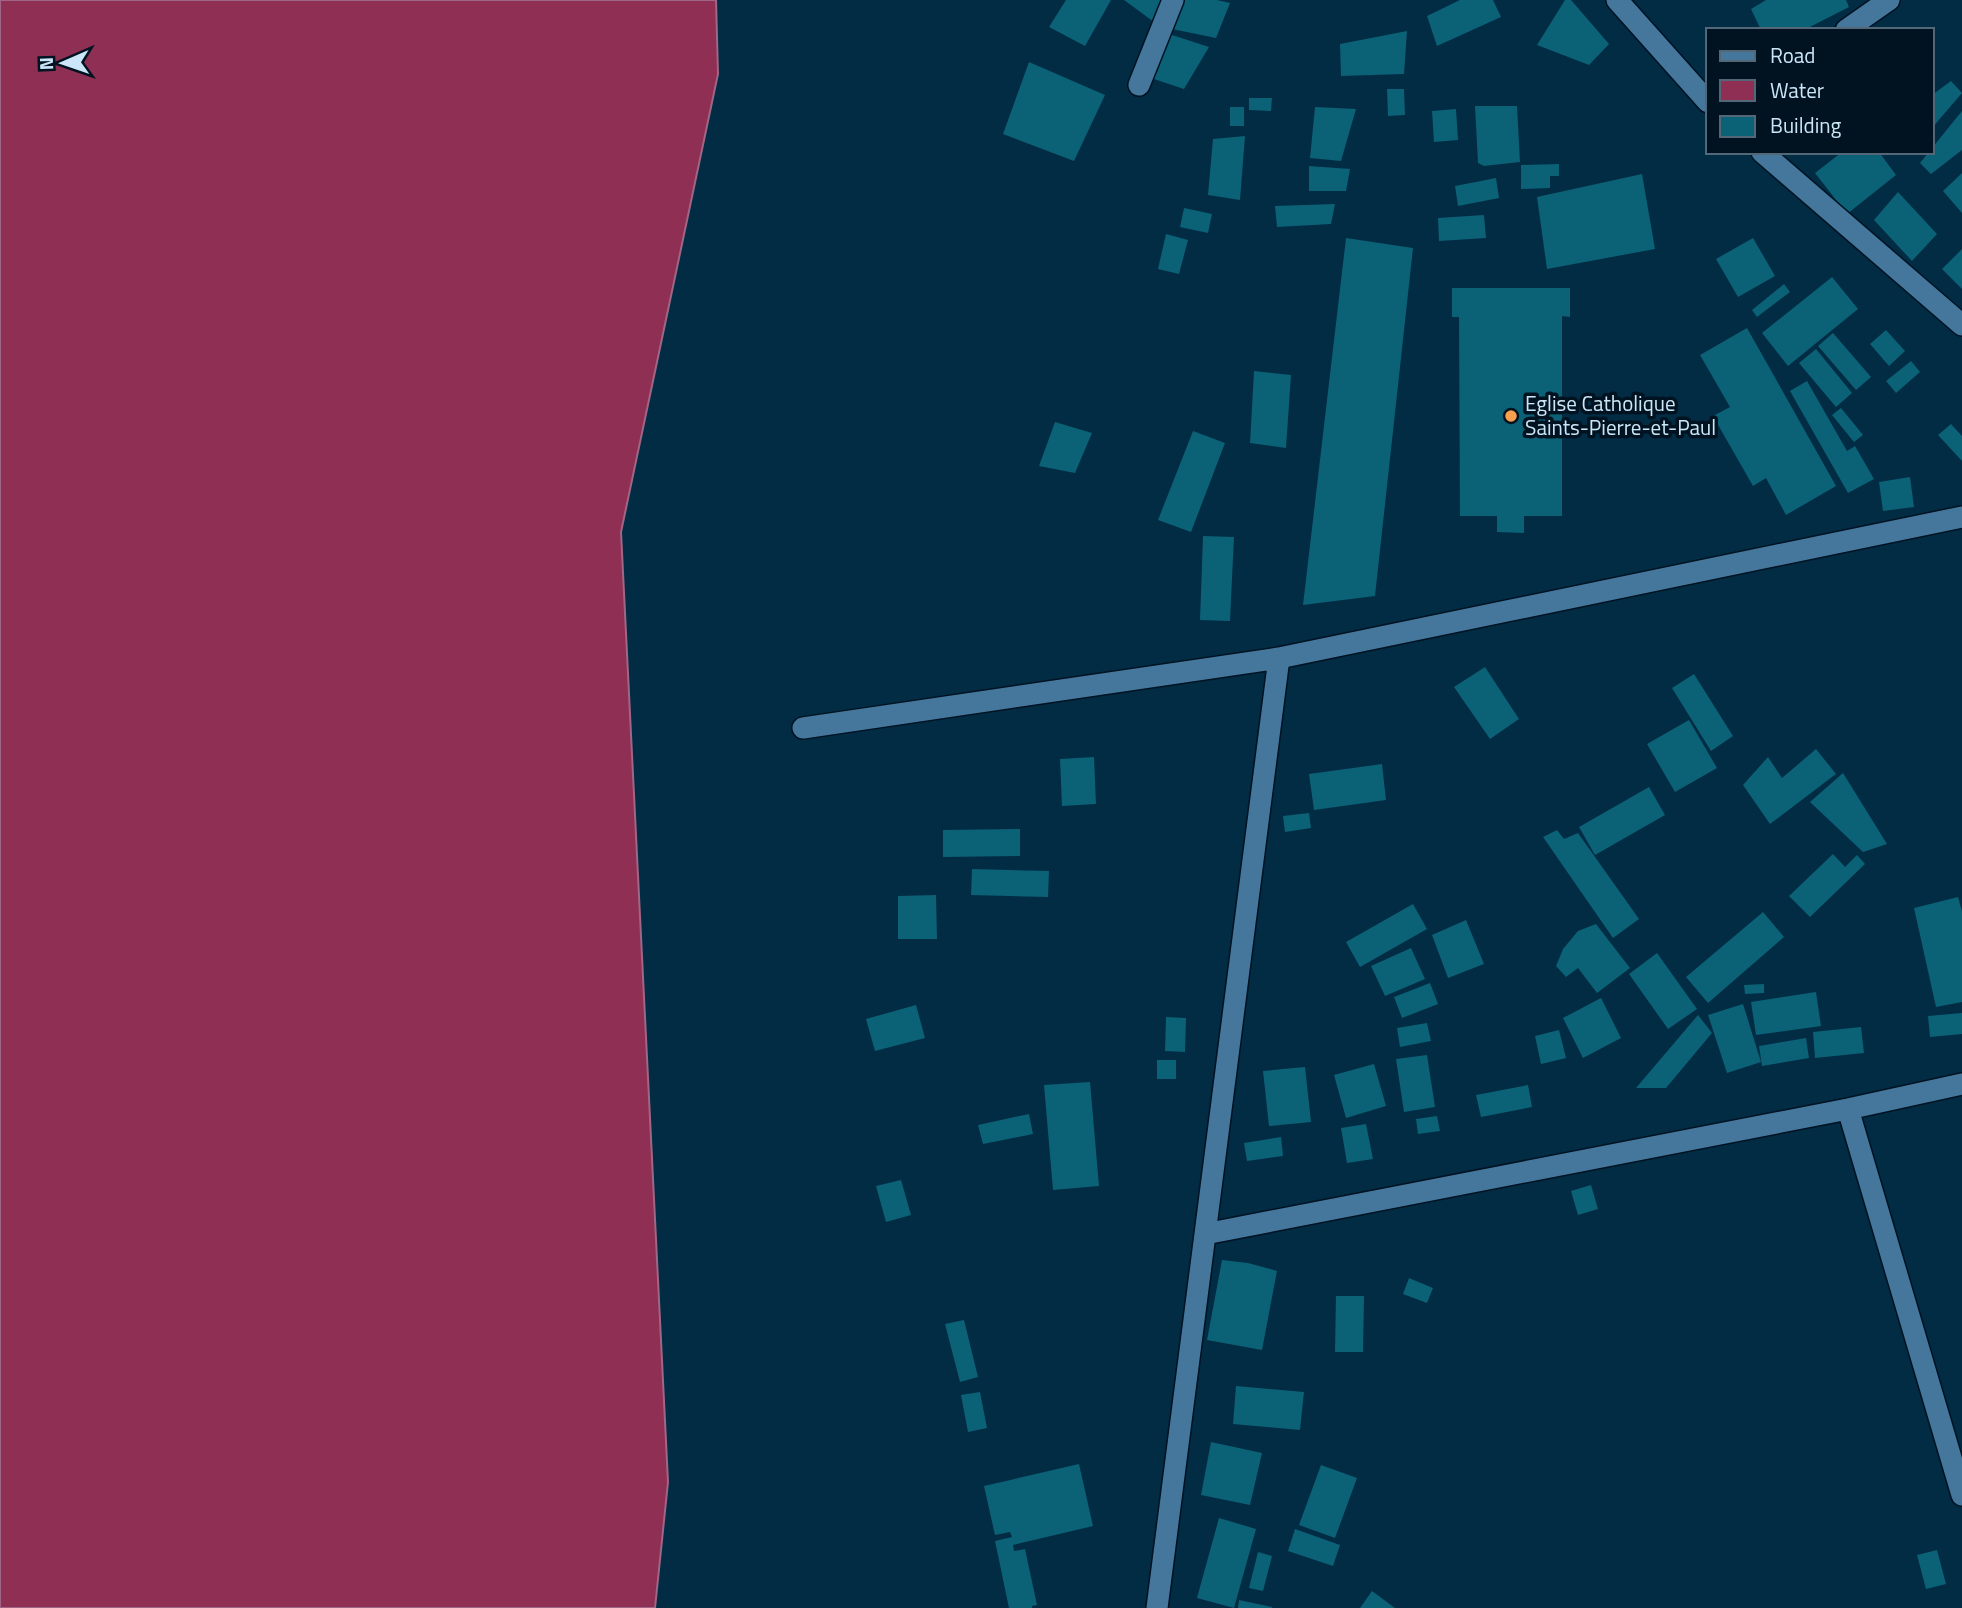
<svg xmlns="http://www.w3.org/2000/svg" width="1962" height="1608" viewBox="0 0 1962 1608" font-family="'Titillium Web',sans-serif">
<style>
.water{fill:#8e2f53;stroke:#a06685;stroke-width:2}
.building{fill:#0b6176}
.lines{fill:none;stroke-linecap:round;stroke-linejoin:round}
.street-casing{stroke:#001323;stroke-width:24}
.street{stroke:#44779b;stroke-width:21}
.poi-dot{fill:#f99f4d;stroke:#011321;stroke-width:2.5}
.labels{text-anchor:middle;stroke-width:7;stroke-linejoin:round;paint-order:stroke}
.poi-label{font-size:21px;fill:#cbe6f9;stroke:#011321;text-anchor:start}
</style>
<rect width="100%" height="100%" fill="#022c44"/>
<!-- water -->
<path class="water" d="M0,0H716L718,74L621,532L668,1482L655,1608H0Z"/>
<!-- building -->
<path class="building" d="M1066,0H1111L1085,46L1049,27Z
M1124,0H1164L1154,22Z
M1180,0H1217L1230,3L1216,38L1167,28Z
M1460,0H1493L1501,17L1437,46L1427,16Z
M1565,0H1571L1609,44L1589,65L1537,45Z
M1766,0H1846L1849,7L1804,30H1761L1751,9Z
M1407,31L1404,74L1341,76L1340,44Z
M1169,34L1209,47L1184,89L1151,78Z
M1029,62L1105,95L1074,161L1003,134Z
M1951,81L1962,93L1932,128V95Z
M1387,89H1404L1405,115L1388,116Z
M1249,98H1272L1271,111L1249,110Z
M1475,106H1517L1520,162L1484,166L1478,163Z
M1230,107H1244V126H1230Z
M1315,107L1356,109L1341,161L1310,158Z
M1456,109L1458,140L1434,142L1432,111Z
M1962,111V150L1931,174L1920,163L1929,152H1932V148Z
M1245,136L1240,200L1208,195L1213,139Z
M1842,152H1879L1896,175L1847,214L1815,173Z
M1559,164V176H1550V188L1521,189V165Z
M1309,166L1350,169L1346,191H1309Z
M1962,173V213L1943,191Z
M1642,174L1655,249L1547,269L1537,197Z
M1496,178L1499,198L1458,206L1455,186Z
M1898,192L1937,234L1912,261L1874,220Z
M1335,204L1331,224L1277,227L1275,206Z
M1184,208L1212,214L1208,233L1180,227Z
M1484,215L1486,238L1439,241L1438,218Z
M1166,234L1188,240L1179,274L1158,269Z
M1346,238L1413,248L1375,596L1303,605Z
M1753,238L1775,276L1738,297L1716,259Z
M1962,249V289L1942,269Z
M1832,277L1858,309L1788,366L1762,333Z
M1784,284L1790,292L1757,317L1752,310Z
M1452,288H1570V317L1562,316V516H1524V533L1497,532V516H1460L1459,317H1452Z
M1747,328L1836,486L1786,515L1766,478L1753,486L1713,416L1730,407L1700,355Z
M1886,330L1905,351L1889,366L1870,344Z
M1833,333L1871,377L1856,390L1818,346Z
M1816,349L1852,393L1836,407L1799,363Z
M1911,361L1920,372L1896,393L1886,381Z
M1254,371L1291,375L1286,448L1250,443Z
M1807,381L1847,451L1855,446L1874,479L1848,493L1790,391Z
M1841,408L1863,435L1854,442L1832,415Z
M1055,422L1092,433L1075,473L1039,466Z
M1951,424L1962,436V461L1938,435Z
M1193,431L1225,443L1191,532L1158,520Z
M1910,477L1914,507L1883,511L1879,482Z
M1203,536L1234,537L1230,621L1200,620Z
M1485,667L1519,719L1490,739L1454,687Z
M1694,674L1733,736L1711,751L1672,688Z
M1689,720L1717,768L1675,792L1647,744Z
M1816,749L1836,774L1770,824L1743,785L1768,757L1782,778Z
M1094,757L1096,804L1062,806L1060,759Z
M1382,764L1386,800L1314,810L1309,774Z
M1843,773L1887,844L1863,852L1810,802Z
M1649,787L1665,815L1595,855L1579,827Z
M1309,813L1311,828L1285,832L1283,816Z
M1020,829V856L943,857V830Z
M1557,830L1564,839L1578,833L1639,919L1613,938L1543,837Z
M1833,854L1845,867L1857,855L1865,864L1810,917L1789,896Z
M972,869L1049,871L1048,897L971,895Z
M936,895L937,939H898V896Z
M1958,897L1962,911V1002L1936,1007L1914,908Z
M1413,904L1427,929L1360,967L1346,942Z
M1763,912L1784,937L1708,1003L1686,977Z
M1466,920L1484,964L1448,978L1432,935Z
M1596,924L1630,968L1597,993L1578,968L1566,977L1556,966L1563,949L1578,931Z
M1411,948L1425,979L1385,996L1371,966Z
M1657,953L1697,1009L1668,1029L1629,974Z
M1430,983L1438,1004L1402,1018L1394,997Z
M1764,984V993L1745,994L1744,985Z
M1816,992L1821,1026L1756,1035L1751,1002Z
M1601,998L1621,1038L1583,1058L1563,1018Z
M1743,1004L1761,1062L1727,1073L1708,1015Z
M916,1005L925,1038L875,1051L866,1019Z
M1962,1013V1034L1930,1037L1928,1016Z
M1698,1015L1712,1033L1666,1088H1636Z
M1166,1017L1186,1018L1185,1052L1165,1051Z
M1427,1023L1431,1041L1400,1047L1397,1028Z
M1861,1027L1864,1053L1815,1058L1813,1032Z
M1559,1030L1566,1058L1541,1064L1535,1036Z
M1806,1038L1809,1058L1762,1066L1759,1046Z
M1427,1055L1435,1107L1404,1112L1396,1059Z
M1157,1060H1176V1079H1157Z
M1374,1064L1386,1106L1346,1118L1334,1075Z
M1305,1067L1311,1122L1269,1126L1263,1071Z
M1090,1082L1099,1186L1053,1190L1044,1085Z
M1528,1085L1532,1107L1481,1117L1476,1095Z
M1029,1114L1033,1134L983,1144L978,1125Z
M1437,1116L1440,1131L1418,1134L1416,1119Z
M1366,1124L1373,1159L1347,1163L1341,1128Z
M1281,1137L1283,1156L1247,1161L1244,1143Z
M901,1180L911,1215L886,1222L876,1186Z
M1591,1185L1598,1209L1578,1215L1571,1191Z
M1222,1260L1248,1263L1277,1271L1262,1350L1207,1340Z
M1409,1278L1433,1288L1427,1303L1403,1294Z
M1336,1296H1364L1363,1352H1335Z
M964,1320L978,1377L960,1382L945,1324Z
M1236,1386L1304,1392L1300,1430L1233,1424Z
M980,1392L987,1428L968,1432L961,1395Z
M1211,1442L1262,1453L1250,1505L1201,1495Z
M1079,1464L1093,1526L1013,1545L1014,1551L1025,1549L1037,1605L1032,1606V1608H1009L995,1541L1012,1537L1010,1532L995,1535L984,1486Z
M1321,1465L1357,1478L1335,1538L1299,1525Z
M1219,1518L1256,1529L1234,1608L1197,1598Z
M1295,1529L1340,1545L1333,1566L1288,1551Z
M1937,1550L1946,1584L1926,1589L1917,1555Z
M1258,1552L1272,1556L1263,1591L1249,1588Z
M1372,1591L1395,1608H1360Z
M1239,1600L1272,1607V1608H1238Z"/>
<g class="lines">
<!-- street casing -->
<g class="street-casing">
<path id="street" d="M1617,0L1708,102
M1846,30L1889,0
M1139,85L1173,0
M1762,152L1962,325
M803,728L1279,658L1962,517
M1848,1109L1962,1495
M1205,1234L1848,1109L1962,1084
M1157,1608L1279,658"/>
</g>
<!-- street -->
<use href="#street" class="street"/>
</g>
<!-- markers -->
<circle class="poi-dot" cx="1511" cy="416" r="7"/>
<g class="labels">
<!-- poi labels -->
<g class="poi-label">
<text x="1525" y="411">Eglise Catholique<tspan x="1525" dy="24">Saints-Pierre-et-Paul</tspan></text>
</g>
</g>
<!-- legend -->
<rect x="1706" y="28" width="228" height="126" fill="#011321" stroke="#526777" stroke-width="2"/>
<rect x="1720" y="51" width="35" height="10" fill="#44779b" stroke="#526777" stroke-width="2"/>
<text x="1770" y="63" font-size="21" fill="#cbe6f9">Road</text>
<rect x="1720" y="80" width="35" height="21" fill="#8e2f53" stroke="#526777" stroke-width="2"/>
<text x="1770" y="98" font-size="21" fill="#cbe6f9">Water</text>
<rect x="1720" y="116" width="35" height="21" fill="#0b6176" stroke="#526777" stroke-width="2"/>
<text x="1770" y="133" font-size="21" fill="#cbe6f9">Building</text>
<!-- north arrow -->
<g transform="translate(63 63) rotate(268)" stroke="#011321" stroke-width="5" paint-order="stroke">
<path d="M0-5L12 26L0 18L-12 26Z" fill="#cbe6f9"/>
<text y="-10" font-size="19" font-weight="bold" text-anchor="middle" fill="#cbe6f9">N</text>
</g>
</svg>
